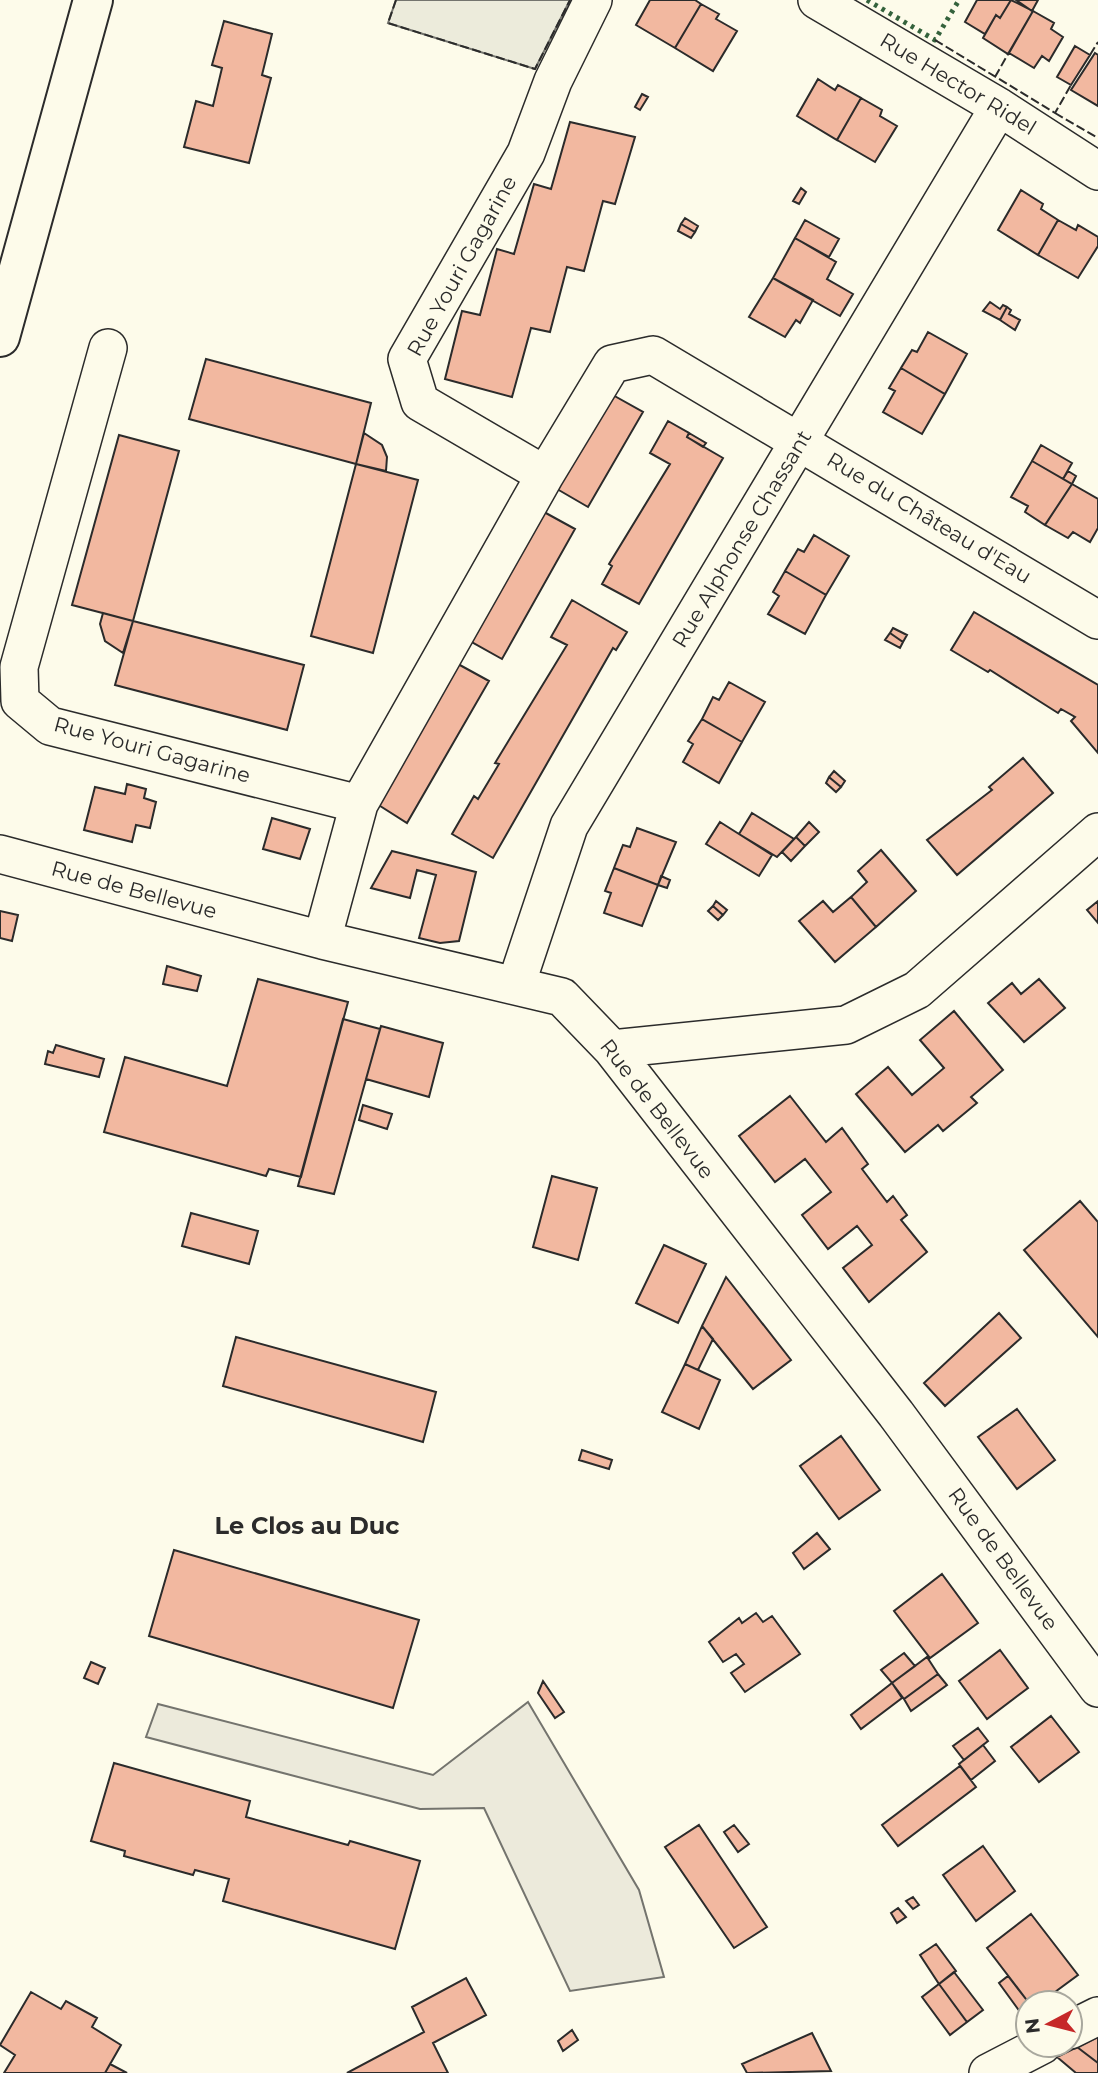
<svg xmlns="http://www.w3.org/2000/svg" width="1098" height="2073" viewBox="0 0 1098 2073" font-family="Montserrat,sans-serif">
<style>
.green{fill:#ecebdb;stroke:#74746e;stroke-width:2}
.parking{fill:#eceadb;stroke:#74746e;stroke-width:2}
.building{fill:#f2b8a0;stroke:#2b2b2b;stroke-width:2}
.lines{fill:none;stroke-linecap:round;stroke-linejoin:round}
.minor-casing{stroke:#2b2b2b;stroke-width:40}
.secondary-casing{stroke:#2b2b2b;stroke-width:42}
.minor{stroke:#fdfbea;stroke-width:37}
.secondary{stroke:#fdfbea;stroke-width:38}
.hedge{stroke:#34623c;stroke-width:5;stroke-dasharray:3.5 5;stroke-linecap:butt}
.fence{stroke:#2b2b2b;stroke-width:2;stroke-dasharray:9 3.5;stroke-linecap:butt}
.labels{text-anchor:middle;stroke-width:5;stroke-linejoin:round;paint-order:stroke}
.street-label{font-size:21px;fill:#2b2b2b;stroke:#fdfbea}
.quarter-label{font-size:24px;font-weight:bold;fill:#2b2b2b;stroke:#fdfbea}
</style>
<rect width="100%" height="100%" fill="#fdfbea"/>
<!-- green -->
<path class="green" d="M396,0H570L535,69L388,23Z"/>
<!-- parking -->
<path class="parking" d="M528,1702L639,1890L664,1977L570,1991L484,1808L420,1809L146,1737L158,1704L433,1775Z"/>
<!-- building -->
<path class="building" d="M650,0H695L701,4L675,48L636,25Z
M977,0H1011L1000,18L996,15L985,34L965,22Z
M1011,0L1033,11L1008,54L983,38L996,15L1000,18Z
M1016,0H1038L1032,11Z
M701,4L719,14L716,19L737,31L713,71L675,48Z
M1033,11L1054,23L1051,29L1063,37L1049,61L1042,56L1034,68L1009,53Z
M224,21L272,34L262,75L271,78L249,163L184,147L196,101L213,106L222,68L212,65Z
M1075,46L1090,55L1071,85L1057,77Z
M1095,53L1098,55V106L1071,90Z
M818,79L835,90L838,85L861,98L837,140L797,116Z
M642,94L648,97L640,110L635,107Z
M861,98L882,110L880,116L897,126L875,162L837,140Z
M570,122L635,137L615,204L603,201L584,271L567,267L550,332L531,328L512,397L445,379L462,311L480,315L497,249L514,254L534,184L551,189Z
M801,188L806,192L799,204L793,201Z
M1021,190L1043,204L1041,209L1058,220L1038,255L998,230Z
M685,218L698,226L695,232L681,224Z
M805,220L839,239L829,257L795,238Z
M1058,220L1076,230L1078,225L1098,237V246L1078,278L1038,255Z
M681,224L695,232L691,238L678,231Z
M795,238L836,262L827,279L853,294L840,316L773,278Z
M773,278L813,300L800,323L796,320L785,337L749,317Z
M990,302L1000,309L1003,305L1007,307L1000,320L983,311Z
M1007,307L1011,310L1009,314L1020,320L1015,330L1000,320Z
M928,332L967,354L945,394L901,368L912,350L917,352Z
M206,359L371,403L356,464L189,419Z
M901,368L945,394L922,434L883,412L895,391L889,388Z
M611,394L643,412L588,507L557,489Z
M668,421L689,433L687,437L723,458L639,604L602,584L612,566L609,564L670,464L650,453Z
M364,433L382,445L387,457L386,471L356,464Z
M689,433L706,443L703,447L687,437Z
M119,435L179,451L133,621L72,605Z
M1041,445L1072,463L1063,479L1032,461Z
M1032,461L1072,484L1045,525L1025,512L1028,506L1011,497Z
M356,464L418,480L373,653L311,636Z
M1068,471L1076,476L1072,484L1063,479Z
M1072,484L1098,499V528L1090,542L1073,532L1068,538L1045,525Z
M544,512L575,529L502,659L470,641Z
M814,535L849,556L826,595L785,571L798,549L804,552Z
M785,571L826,595L805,634L768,614L779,596L773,592Z
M572,600L627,632L616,650L613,648L493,858L452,834L474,796L478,799L499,764L495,763L567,645L551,637Z
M974,612L1098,685V753L1071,721L1075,717L1061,709L1058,713L990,670L988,672L951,650Z
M103,613L133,621L123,653L105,641L100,624Z
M133,621L304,665L287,730L115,685Z
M893,628L907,635L903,642L890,633Z
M890,633L903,642L900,648L885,640Z
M458,664L489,681L407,823L377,804Z
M729,682L765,702L742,742L702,719L713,697L719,700Z
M702,719L742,742L719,783L683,762L693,744L688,741Z
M1023,758L1053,793L957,875L927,840L992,790L989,787Z
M834,771L845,781L841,787L829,777Z
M829,777L841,787L836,792L826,783Z
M127,784L146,789L144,798L156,802L150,828L136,825L132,842L84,830L95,787L125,794Z
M752,813L794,839L777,857L739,834Z
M272,818L310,829L300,859L263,849Z
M720,822L772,855L759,876L706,844Z
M809,822L819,832L805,846L796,837Z
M637,828L676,842L658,885L614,868L623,845L630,847Z
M796,837L805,846L791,861L782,852Z
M881,850L916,891L876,927L851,897L867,882L858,871Z
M392,851L476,872L459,941L440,943L419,938L436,875L417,870L410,898L371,888Z
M614,868L658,885L642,926L604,913L611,893L605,891Z
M661,876L670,880L667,888L658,885Z
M851,897L876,927L835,962L799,921L823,901L833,912Z
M716,901L727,910L723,915L713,906Z
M1098,901V923L1087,910Z
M713,906L723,915L718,920L708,911Z
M0,911L18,915L12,941L0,938Z
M167,966L201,976L197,991L163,984Z
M258,979L348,1002L301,1177L269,1169L266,1176L104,1132L125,1057L227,1086Z
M1039,979L1065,1008L1024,1042L988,1003L1012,983L1021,994Z
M954,1011L1003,1070L971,1097L977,1103L943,1131L938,1125L905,1152L856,1094L888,1067L912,1095L944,1068L920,1040Z
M343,1019L380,1029L334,1194L298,1186Z
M381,1026L443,1043L429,1097L366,1079Z
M56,1045L104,1059L99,1077L45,1064L48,1051L53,1053Z
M790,1096L826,1142L842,1128L868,1164L862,1169L887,1202L893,1196L907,1215L901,1220L927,1252L869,1302L843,1268L872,1245L857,1226L828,1249L802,1215L831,1192L805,1159L775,1182L739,1136Z
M363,1105L392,1114L387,1129L359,1120Z
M552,1176L597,1188L578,1260L533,1247Z
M1080,1201L1098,1222V1337L1024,1250Z
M191,1213L258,1231L249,1264L182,1246Z
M664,1245L706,1264L678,1323L636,1303Z
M726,1277L791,1360L753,1389L702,1326Z
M999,1313L1021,1338L945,1406L924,1383Z
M702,1326L713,1339L698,1370L685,1364Z
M236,1337L436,1392L423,1442L223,1386Z
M685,1364L720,1380L699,1429L662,1412Z
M1017,1409L1055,1460L1017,1489L978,1437Z
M841,1436L880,1490L839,1519L800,1466Z
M582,1450L612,1460L609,1469L579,1460Z
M817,1533L830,1549L804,1569L793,1553Z
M174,1550L419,1620L393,1708L149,1636Z
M942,1574L978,1623L930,1658L894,1611Z
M756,1613L763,1622L772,1616L800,1654L745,1692L731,1673L744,1664L736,1654L723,1662L709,1642L739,1618L742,1623Z
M1000,1650L1028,1688L987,1719L959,1681Z
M904,1653L915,1666L892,1683L881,1670Z
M927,1657L938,1674L904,1699L892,1683Z
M91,1662L105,1668L98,1684L84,1678Z
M938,1674L947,1685L911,1711L904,1699Z
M543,1681L564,1712L555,1718L538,1693Z
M892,1683L902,1698L861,1729L851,1715Z
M1051,1716L1079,1752L1039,1782L1011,1747Z
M978,1728L988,1741L964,1760L953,1746Z
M983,1745L995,1761L971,1780L959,1764Z
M114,1763L250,1801L246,1817L348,1845L350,1841L420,1861L395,1949L223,1901L229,1879L195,1870L193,1875L124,1856L125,1851L91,1841Z
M960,1766L976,1787L898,1846L882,1825Z
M699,1825L767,1927L734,1948L665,1847Z
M734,1825L749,1844L738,1852L724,1832Z
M983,1846L1015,1891L976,1921L943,1875Z
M913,1897L919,1905L913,1909L906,1901Z
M898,1908L906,1917L897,1923L891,1913Z
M1031,1914L1078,1975L1040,2003H1029L987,1948Z
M936,1944L956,1971L939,1984L920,1955Z
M954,1972L983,2010L967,2022L939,1984Z
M1008,1976L1029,2003L1028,2012L1023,2016L999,1983Z
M466,1978L486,2015L433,2043L448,2073H347L424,2032L412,2007Z
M939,1984L967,2022L950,2035L922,1997Z
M31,1992L61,2009L66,2001L97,2018L92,2027L121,2045L105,2073H4L15,2055L0,2045Z
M572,2030L578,2040L563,2051L558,2041Z
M812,2033L831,2071L747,2073L742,2064Z
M1098,2037V2063L1077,2047Z
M1077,2047L1098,2063V2073H1076L1057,2057Z
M110,2064L127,2073H105Z"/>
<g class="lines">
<!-- minor casing -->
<g class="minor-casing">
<path id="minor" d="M817,0L999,107L1098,171
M108,348L19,667L20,701L50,726L359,804
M545,475L612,364L653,355L1098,620
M0,854L322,940L562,997L612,1049L896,1414L1098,1688
M322,940L359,804L545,475L420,402L407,359L526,153L553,81L593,0
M516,985L569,826L999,107
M612,1049L846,1025L917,990L1098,832
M1070,2030L1098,2016
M988,2073L1042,2045"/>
</g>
<!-- secondary casing -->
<g class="secondary-casing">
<path id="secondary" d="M0,337L93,0"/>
</g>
<!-- minor -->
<use href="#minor" class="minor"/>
<!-- secondary -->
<use href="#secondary" class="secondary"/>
<!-- hedge -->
<path class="hedge" d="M867,0L935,40L959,0"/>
<!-- fence -->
<path class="fence" d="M396,0L388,23L535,69L570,0
M935,40L1055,113L1071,85
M1090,55L1098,42
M995,77L1008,54
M1055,113L1098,138"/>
</g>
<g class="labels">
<!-- street labels -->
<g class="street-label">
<text transform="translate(958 84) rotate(31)" y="7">Rue Hector Ridel</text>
<text transform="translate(462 266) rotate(-61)" y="7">Rue Youri Gagarine</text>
<text transform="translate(929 518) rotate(31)" y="7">Rue du Château d'Eau</text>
<text transform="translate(742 539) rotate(-59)" y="7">Rue Alphonse Chassant</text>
<text transform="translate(152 750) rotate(15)" y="7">Rue Youri Gagarine</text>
<text transform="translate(134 890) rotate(15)" y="7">Rue de Bellevue</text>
<text transform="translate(657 1109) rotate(52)" y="7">Rue de Bellevue</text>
<text transform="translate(1003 1559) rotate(54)" y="7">Rue de Bellevue</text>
</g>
<!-- quarter labels -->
<g class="quarter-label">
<text x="307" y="1534">Le Clos au Duc</text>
</g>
</g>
<!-- north arrow -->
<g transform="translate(1049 2024) rotate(263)"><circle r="33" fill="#fdfbea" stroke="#a9a89e" stroke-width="2"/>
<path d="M0-5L12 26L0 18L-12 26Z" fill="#c62828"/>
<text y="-10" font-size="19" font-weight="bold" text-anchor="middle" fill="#2b2b2b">N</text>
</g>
</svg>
